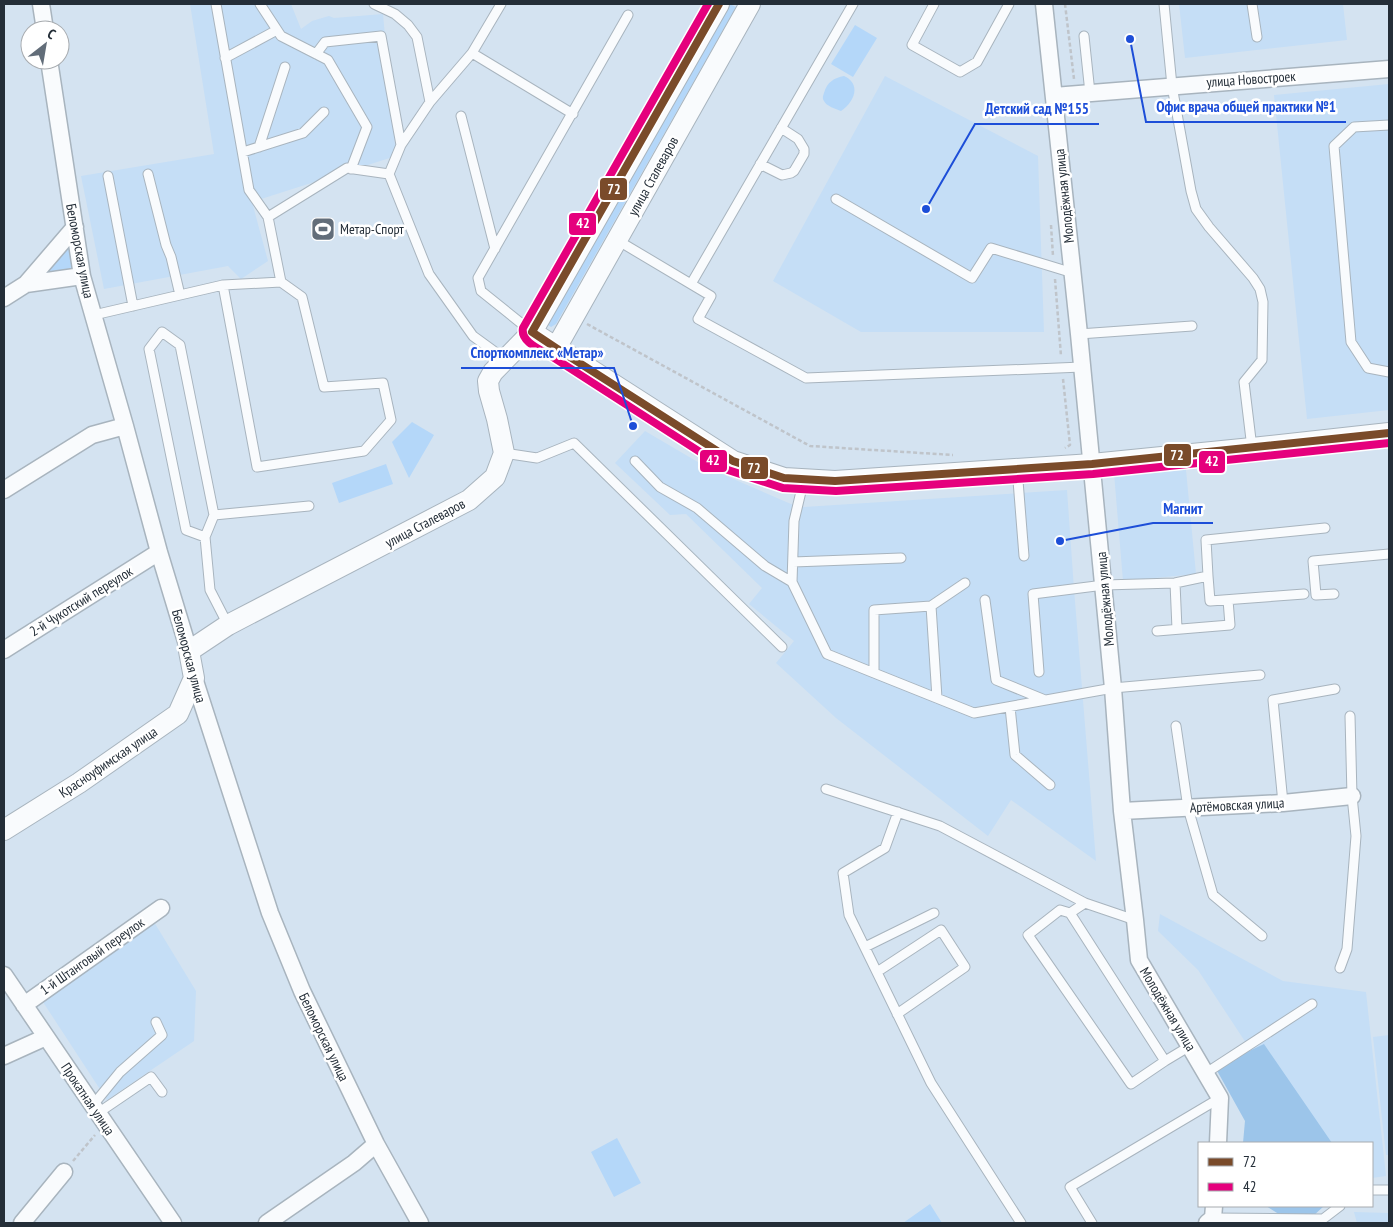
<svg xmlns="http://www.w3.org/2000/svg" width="1393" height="1227" viewBox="0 0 1393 1227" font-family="'PT Sans Narrow',sans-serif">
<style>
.built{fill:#c5def6}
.green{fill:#b4d7f9}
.forest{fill:#9cc5ea}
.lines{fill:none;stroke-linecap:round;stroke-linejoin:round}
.service-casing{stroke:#a8b4be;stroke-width:11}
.minor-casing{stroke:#a8b4be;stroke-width:19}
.tertiary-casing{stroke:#a8b4be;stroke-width:22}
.path{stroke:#bfc4ca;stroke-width:2.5;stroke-dasharray:4 2.5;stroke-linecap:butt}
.service{stroke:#f9fbfd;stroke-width:9}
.minor{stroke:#f9fbfd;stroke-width:16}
.tertiary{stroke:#f9fbfd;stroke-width:20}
.bus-1-casing{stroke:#fff;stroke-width:11}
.bus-2-casing{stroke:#fff;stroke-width:11}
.bus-1{stroke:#7a4b2a;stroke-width:8}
.bus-2{stroke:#e5007d;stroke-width:8}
.labels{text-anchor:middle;stroke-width:5;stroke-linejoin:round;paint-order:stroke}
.street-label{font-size:14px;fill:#242e38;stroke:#fff}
.poi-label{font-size:14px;fill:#242e38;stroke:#fff;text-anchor:start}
.leader{fill:none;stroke:#1d4ed8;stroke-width:2}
.callout-dot{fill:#1d4ed8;stroke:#fff;stroke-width:2}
.callout-label{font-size:15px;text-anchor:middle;font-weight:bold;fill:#1d4ed8;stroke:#fff;stroke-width:5;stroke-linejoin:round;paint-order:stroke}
.line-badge{stroke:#fff;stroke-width:2}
.badge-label{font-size:14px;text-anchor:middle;font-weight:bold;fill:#fff}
</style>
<rect width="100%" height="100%" fill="#d4e3f1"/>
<!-- built -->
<path class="built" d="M190,4H291L301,29L312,21L329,16L334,18L383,14L396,156L252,202L268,261L241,279L228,266L104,289L81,176L214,154Z
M1179,4H1343L1347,40L1185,58Z
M885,76L1038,156L1044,332H861L773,281Z
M1389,84V410L1307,419L1274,95Z
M645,431L708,468L791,504L804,507L1067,490L1074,589L1096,861L1011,800L988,836L836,718L776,663L794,641L749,604L762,588L686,514L670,515L615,463Z
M1186,470L1196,574L1123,581L1114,473Z
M1160,914L1283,981L1366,992L1386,1176L1372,1178V1143H1308L1248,1046L1198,970L1158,931Z
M154,922L196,991L194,1041L107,1100L41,999Z
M1389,1035V1155H1386L1373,1037Z
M1354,1212L1389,1213V1223H1357Z"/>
<!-- green -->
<path class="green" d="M724,4H730L736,7L556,324L551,327L545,323Z
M855,25L877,38L853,77L831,64Z
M844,76C862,84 854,103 841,111C836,109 826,106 824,101C822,98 823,96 824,93C827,82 834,78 844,76Z
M71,245L74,268L43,274Z
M412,422L434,435L409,478L392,442Z
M386,464L393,484L339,503L332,483Z
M617,1138L641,1183L614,1197L591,1152Z
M930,1204L942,1223H903Z"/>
<!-- forest -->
<path class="forest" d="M1264,1044L1332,1143H1243L1245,1121L1215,1067Z
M1266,1206H1324L1312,1217L1285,1218Z"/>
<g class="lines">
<!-- service casing -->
<g class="service-casing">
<path id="service" d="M216,4L249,190L268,217
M260,4L281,36L328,60L367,127L351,169
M374,4L395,14L408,25L417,37L430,102
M934,4L912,45L960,72L977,62L1009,4
M1164,4L1172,86L1191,191L1196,209L1209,227L1253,278L1260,289L1263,302L1262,360L1244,382L1252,448
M1252,4L1257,37
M1084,36L1090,93
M472,53L573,114
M316,54L325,42L381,36L401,145
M225,58L277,30
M461,116L495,249
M1389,125L1354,127L1334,146L1351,342L1368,368L1389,372
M259,147L285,67
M243,152L303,133L324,112
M760,164L782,175L791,173L794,171L804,154V149L798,139L781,128
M148,174L166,245L171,257L180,295
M389,174L401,145L430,102L472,53L501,4
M108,176L133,306
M836,199L972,278L991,248L1073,273
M617,240L711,296L698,319L806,378L1082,367
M691,284L853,4
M223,285L257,467L364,451L391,420L383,383L324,387L302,297L281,282
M94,315L223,285L281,282L268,217L347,168L389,174L429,274L473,336L495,352L507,357
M532,332L481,291L478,278L628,15
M1079,334L1192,326
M504,453L537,458L574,443L782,647
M635,461L660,487L697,508L765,566L792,582L794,521L804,479
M1017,468L1024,556
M214,515L309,506
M205,537L214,515L180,345L162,332L149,349L186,530L205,537L210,590L228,625
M793,562L901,558
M1208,576L1210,601L1304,594
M792,582L827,654L874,673
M1175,583L1177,629
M1334,594L1316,595L1313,561L1389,554
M985,600L996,680L1045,700
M931,606L965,583
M1157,631L1230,625L1228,600
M1039,672L1033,594L1104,585L1175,583L1208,576L1206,540L1325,528
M937,698L931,606L874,610V673L974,713L1113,688L1260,675
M1010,707L1015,755L1050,785
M1176,726L1188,808L1213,895L1262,936
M826,789L940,826L1085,903L1135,920
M1283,803L1273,700L1335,689
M898,812L885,848L843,873L849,915L931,1083L1021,1223
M1085,903L1070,913L1165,1061L1190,1046
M1070,913L1060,910L1028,935L1131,1084L1165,1061
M865,947L934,913
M1340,968L1347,949L1356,836L1352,796L1350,716
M877,972L941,930L965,967L897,1014
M1206,1073L1312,1004
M93,1105L120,1072L162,1035L156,1022
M98,1113L151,1077L162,1092
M1372,1190H1389
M1213,1218L1323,1219L1340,1206
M1092,1223L1070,1187L1220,1098"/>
</g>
<!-- minor casing -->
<g class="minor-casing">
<path id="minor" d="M41,4L45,30
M1044,4L1079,334L1113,688L1122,811L1135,920L1139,960L1220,1098L1218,1143
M49,60L82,276L125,426L159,552L189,651
M1054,96L1389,69
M75,227L26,284L82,276
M4,298L26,284
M4,490L92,435L125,426
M4,650L159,552
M194,678L270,913L302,991L376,1144L420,1223
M1122,811L1283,803L1352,796
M4,975L173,1223
M24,1005L161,908
M4,1056L46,1037
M22,1223L64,1172
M267,1223L354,1163L376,1144
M1207,1223L1213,1218L1214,1206"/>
</g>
<!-- tertiary casing -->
<g class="tertiary-casing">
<path id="tertiary" d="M532,332L733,461L784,478L835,481L1092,464L1252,448L1389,433
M556,348L750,4
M4,830L79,783L178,714L194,678L189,651L228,625L469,500L495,477L504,453L497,419L489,391L488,381L493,372L532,332L719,4"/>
</g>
<!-- path -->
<path class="path" d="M1065,4L1074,79
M1051,225L1053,256
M1055,279L1061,356
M587,324L810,446L953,455
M1063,379L1070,445L1065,448
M73,1161L95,1135"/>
<!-- service -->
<use href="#service" class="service"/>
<!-- minor -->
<use href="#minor" class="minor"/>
<!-- tertiary -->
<use href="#tertiary" class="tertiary"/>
<!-- bus-1 casing -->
<g class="bus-1-casing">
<path id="bus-1" d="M719,4L532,332L556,348L733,461L784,478L835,481L1092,464L1389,433"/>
</g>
<!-- bus-2 casing -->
<g class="bus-2-casing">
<path id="bus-2" d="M708,4L523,328C520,342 541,350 551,356L728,470L783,488L836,491L1093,474L1389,443"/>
</g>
<!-- bus-1 -->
<use href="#bus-1" class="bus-1"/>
<!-- bus-2 -->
<use href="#bus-2" class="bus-2"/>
</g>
<!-- icons -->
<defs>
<g id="stadium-square" transform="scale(1.25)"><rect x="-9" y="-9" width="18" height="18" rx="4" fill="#626d79" stroke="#fff"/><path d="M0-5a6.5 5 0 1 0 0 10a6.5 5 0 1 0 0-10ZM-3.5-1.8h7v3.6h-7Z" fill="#fff"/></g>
</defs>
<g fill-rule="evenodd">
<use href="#stadium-square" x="323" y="229"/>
</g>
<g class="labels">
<!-- street labels -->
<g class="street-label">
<text transform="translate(1251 79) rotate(-4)" y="5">улица Новостроек</text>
<text transform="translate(653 176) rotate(-61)" y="5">улица Сталеваров</text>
<text transform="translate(1064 196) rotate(-96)" y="5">Молодёжная улица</text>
<text transform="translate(80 251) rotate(79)" y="5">Беломорская улица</text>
<text transform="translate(425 523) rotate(-28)" y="5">улица Сталеваров</text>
<text transform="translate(1105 599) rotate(-95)" y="5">Молодёжная улица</text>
<text transform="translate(81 601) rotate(-32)" y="5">2-й Чукотский переулок</text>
<text transform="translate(189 656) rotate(75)" y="5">Беломорская улица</text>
<text transform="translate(108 762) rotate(-34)" y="5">Красноуфимская улица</text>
<text transform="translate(1237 805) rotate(-3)" y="5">Артёмовская улица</text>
<text transform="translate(92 956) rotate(-35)" y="5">1-й Штанговый переулок</text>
<text transform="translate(1168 1009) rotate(59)" y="5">Молодёжная улица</text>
<text transform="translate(324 1037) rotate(64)" y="5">Беломорская улица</text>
<text transform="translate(88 1099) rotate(56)" y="5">Прокатная улица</text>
</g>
<!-- poi labels -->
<g class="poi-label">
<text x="340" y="234">Метар-Спорт</text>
</g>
</g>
<!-- callouts -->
<path class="leader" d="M1130 39L1146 122H1346M926 209L975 124H1099M633 426L614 368H461M1060 541L1153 523H1213"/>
<g class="callout-dot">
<circle cx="1130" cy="39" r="5"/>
<circle cx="926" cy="209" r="5"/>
<circle cx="633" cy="426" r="5"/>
<circle cx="1060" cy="541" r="5"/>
</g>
<g class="callout-label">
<text x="1246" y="112">Офис врача общей практики №1</text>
<text x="1037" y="114">Детский сад №155</text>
<text x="537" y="358">Спорткомплекс «Метар»</text>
<text x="1183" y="514">Магнит</text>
</g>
<g class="line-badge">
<rect x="599" y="177" width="29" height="24" rx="5" fill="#7a4b2a"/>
<rect x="568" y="212" width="29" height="24" rx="5" fill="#e5007d"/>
<rect x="1163" y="443" width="29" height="24" rx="5" fill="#7a4b2a"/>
<rect x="699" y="449" width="29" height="24" rx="5" fill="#e5007d"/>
<rect x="1198" y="450" width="28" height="24" rx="5" fill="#e5007d"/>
<rect x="740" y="456" width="29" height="24" rx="5" fill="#7a4b2a"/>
</g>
<g class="badge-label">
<text x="614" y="194">72</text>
<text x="583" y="228">42</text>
<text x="1177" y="460">72</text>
<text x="713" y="465">42</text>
<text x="1212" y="466">42</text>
<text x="754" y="473">72</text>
</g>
<!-- border -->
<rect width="1393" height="1227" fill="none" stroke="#242e38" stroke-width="10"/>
<!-- legend -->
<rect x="1198" y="1142" width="175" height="65" fill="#ffffff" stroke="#a7abaf"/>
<rect x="1208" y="1158" width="25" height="8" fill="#7a4b2a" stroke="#a7abaf"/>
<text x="1243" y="1167" font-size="15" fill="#242e38">72</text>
<rect x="1208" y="1183" width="25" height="8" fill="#e5007d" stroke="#a7abaf"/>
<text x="1243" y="1192" font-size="15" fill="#242e38">42</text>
<!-- north arrow -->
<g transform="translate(45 45) rotate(31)"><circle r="24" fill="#ffffff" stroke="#a7abaf"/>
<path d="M0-4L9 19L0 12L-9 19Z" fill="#626d79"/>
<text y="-8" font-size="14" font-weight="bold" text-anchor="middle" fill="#242e38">С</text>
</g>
</svg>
